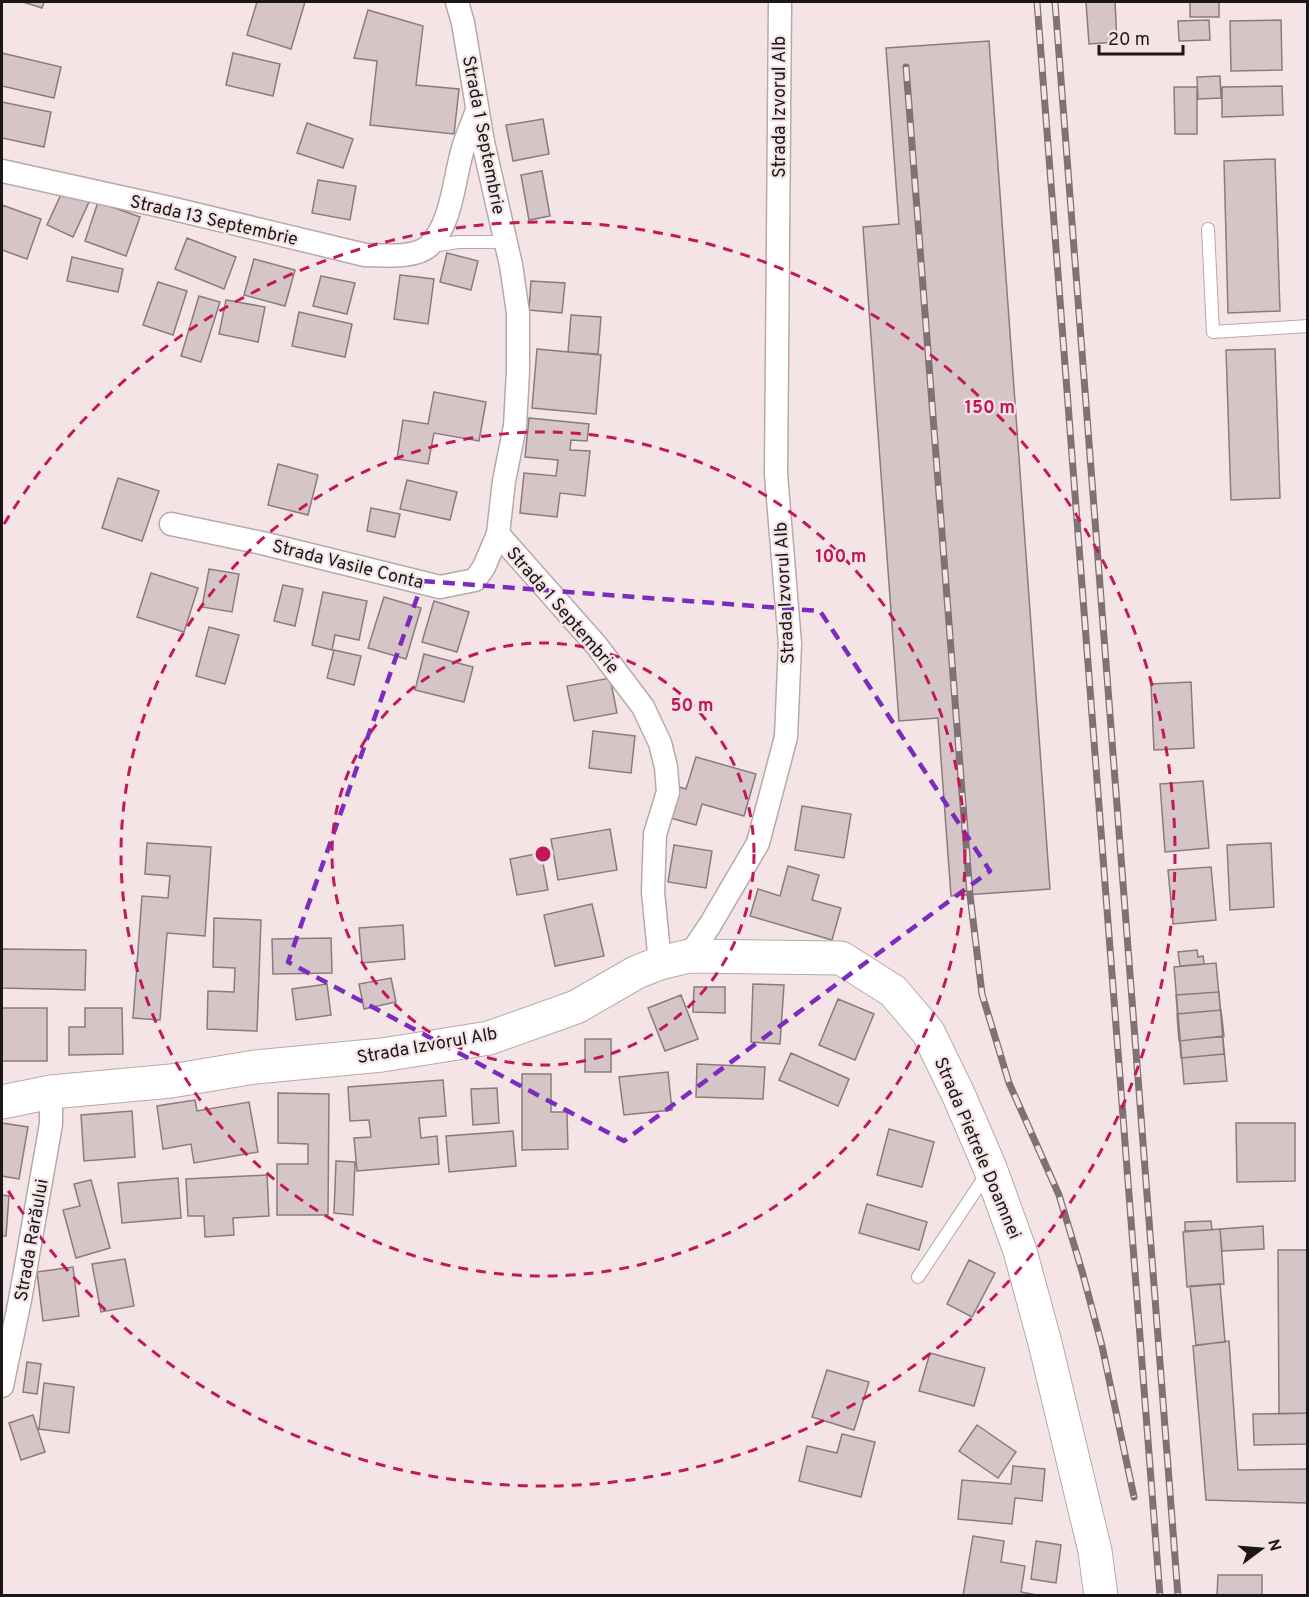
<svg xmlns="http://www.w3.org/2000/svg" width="1309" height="1597" viewBox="0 0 1309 1597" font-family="Overpass,sans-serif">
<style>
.building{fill:#d5c5c7;stroke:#8a7b7d;stroke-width:1.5}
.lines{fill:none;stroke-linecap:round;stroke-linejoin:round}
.lane-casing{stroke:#b8a8ab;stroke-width:14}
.street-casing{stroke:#b8a8ab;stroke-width:25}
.secondary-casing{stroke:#b8a8ab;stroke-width:35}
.lane{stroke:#fff;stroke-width:12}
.street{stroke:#fff;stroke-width:22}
.secondary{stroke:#fff;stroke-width:33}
.rail-casing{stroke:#7d7374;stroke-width:7}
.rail{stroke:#f5e4e6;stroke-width:4.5;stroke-dasharray:14;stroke-linecap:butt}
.marked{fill:none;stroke:#7b2cbf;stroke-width:4.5;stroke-dasharray:12 8;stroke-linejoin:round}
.ring{fill:none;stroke:#c2185b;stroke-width:3;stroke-dasharray:10 8}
.labels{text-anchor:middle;stroke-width:4.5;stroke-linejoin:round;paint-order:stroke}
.street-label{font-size:18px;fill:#1b1617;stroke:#f5e4e6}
.centre{fill:#c2185b;stroke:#f5e4e6;stroke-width:3}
.ring-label{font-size:18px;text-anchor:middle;font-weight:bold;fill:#c2185b;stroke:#f5e4e6;stroke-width:4.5;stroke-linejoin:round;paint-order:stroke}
</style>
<rect width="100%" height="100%" fill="#f5e4e6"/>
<!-- building -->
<path class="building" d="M23,2H44L42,8Z
M257,2H305L291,49L247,35Z
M1086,2H1115L1117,42L1089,44Z
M1190,2H1219V17H1190Z
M368,10L423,26L416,85L459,89L454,134L370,125L377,61L354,58Z
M1209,20L1210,40L1179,41L1178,21Z
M1281,20L1282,70L1231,71L1230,21Z
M989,41L1050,889L951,896L938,718L899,721L863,227L899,224L886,48Z
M2,53L61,67L54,98L2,86Z
M233,53L280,64L273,96L226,85Z
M1220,76L1221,98L1198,99L1197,77Z
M1282,86L1283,115L1222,117V87Z
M1174,87H1197V134H1175Z
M2,102L51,112L44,147L2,138Z
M543,119L549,154L513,161L506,125Z
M307,123L353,139L343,168L297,153Z
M1275,159L1280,311L1228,313L1224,161Z
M542,171L550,216L529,220L521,175Z
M318,180L356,186L350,220L312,213Z
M63,190L89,202L73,237L47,225Z
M98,202L140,217L126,256L85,241Z
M2,205L41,219L27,259L2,250Z
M187,238L236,257L224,289L175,269Z
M447,253L478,261L471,290L440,282Z
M72,257L123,269L118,292L67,281Z
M254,259L295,270L285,306L244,295Z
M400,275L434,279L428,324L394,319Z
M321,276L355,283L347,314L313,306Z
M531,281L565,283L562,313L529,310Z
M158,282L187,291L173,335L143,325Z
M199,296L220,302L201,362L181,356Z
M226,300L265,307L258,342L219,334Z
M299,312L352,324L345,357L292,346Z
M571,315L601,317L598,354L568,352Z
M537,349L601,355L596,414L532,408Z
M1275,349L1280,498L1231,500L1226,350Z
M434,392L486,402L479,441L434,433L428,464L397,459L403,420L428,424Z
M529,418L589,424L587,441L571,440L570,450L590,451L585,496L560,493L557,517L520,513L524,473L556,476L558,460L525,457Z
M278,464L318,475L308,515L268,505Z
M118,478L159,491L142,541L102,528Z
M407,480L457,492L450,520L400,509Z
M371,508L400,514L395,537L367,531Z
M209,569L239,574L232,612L202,607Z
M151,573L198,588L184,632L137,617Z
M283,585L303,589L295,626L274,621Z
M323,592L367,601L359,640L335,635L332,650L312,645Z
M384,597L421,608L406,659L368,648Z
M434,601L469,612L457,652L422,642Z
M209,627L239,635L225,684L196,676Z
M334,650L361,656L354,685L327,678Z
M424,654L473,667L464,702L415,690Z
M610,678L617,713L574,721L567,686Z
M1191,682L1194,748L1154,750L1151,684Z
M593,731L635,736L631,773L589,768Z
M696,757L756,774L744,816L702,804L696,825L667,817L676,786L686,789Z
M1203,781L1209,848L1165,852L1160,784Z
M802,806L851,814L844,858L795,850Z
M610,829L617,870L558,880L551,839Z
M147,843L211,847L205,936L167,933L160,1020L133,1018L142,896L168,898L170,876L145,874Z
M1271,843L1274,907L1230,910L1227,845Z
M674,845L712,851L706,888L668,882Z
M541,853L548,890L517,895L510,859Z
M788,866L819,875L812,900L841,908L832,940L750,916L758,889L780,896Z
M1211,867L1216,920L1173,924L1168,870Z
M592,904L604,956L555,966L544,915Z
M214,918L261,920L257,1031L207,1029L208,991L234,992L235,968L213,967Z
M403,925L405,959L362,963L359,928Z
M331,938L332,973L273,974L272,939Z
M2,949L86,950L85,990L2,988Z
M1197,950L1198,957L1203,956L1204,964L1180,966L1178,952Z
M1216,963L1227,1081L1184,1084L1174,967Z
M391,978L396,1002L364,1009L359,984Z
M327,984L331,1015L296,1020L292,989Z
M753,984L784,985L780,1044L751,1042Z
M694,987H725V1013L693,1012Z
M1219,992L1224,1054L1181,1058L1176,995Z
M681,995L698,1039L665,1051L648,1008Z
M838,999L874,1014L855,1060L819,1045Z
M2,1008H47V1061H2Z
M85,1008H122L123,1054L69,1055V1027H85Z
M1221,1010L1224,1036L1179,1041L1177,1014Z
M585,1039H611V1072H585Z
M791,1053L849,1079L838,1106L779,1080Z
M697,1064L765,1067L763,1099L696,1097Z
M668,1072L672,1110L624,1115L619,1077Z
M522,1074H551V1112H567L568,1149L522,1150Z
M443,1080L446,1116L419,1118L421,1138L437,1136L439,1164L357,1171L354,1138L371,1137L369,1120L350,1121L348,1087Z
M497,1088L499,1123L473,1125L471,1089Z
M278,1093L329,1094L328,1215H277V1164H308V1144L278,1143Z
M195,1100L197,1111L249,1102L258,1152L194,1163L191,1144L163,1149L157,1106Z
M132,1111L135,1157L84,1161L81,1115Z
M2,1123L28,1127L19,1179L2,1176Z
M1236,1123H1295V1181L1237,1182Z
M889,1129L934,1142L922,1187L877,1175Z
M513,1131L516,1166L449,1172L446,1136Z
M336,1161L355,1162L353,1215L334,1213Z
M267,1175L269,1216L233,1218L234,1235L205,1237L204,1216H188L186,1179Z
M178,1178L181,1218L122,1223L118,1183Z
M91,1180L110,1248L76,1258L63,1210L80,1206L74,1184Z
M2,1195L9,1196L6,1236H2Z
M867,1204L927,1222L919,1250L859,1233Z
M1211,1221L1212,1230L1185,1231V1222Z
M1263,1226L1264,1249L1222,1251L1220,1229Z
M1220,1229L1224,1284L1187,1287L1183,1232Z
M1278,1250H1307V1413L1279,1414Z
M125,1259L134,1306L101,1312L92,1264Z
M969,1260L995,1273L972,1317L947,1304Z
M73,1267L79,1316L43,1321L37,1272Z
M1220,1284L1225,1342L1196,1345L1190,1286Z
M1229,1341L1238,1470L1308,1469V1503L1206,1500L1193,1346Z
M930,1353L985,1368L974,1406L919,1391Z
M27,1362L41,1364L37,1394L23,1392Z
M827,1370L869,1382L854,1430L812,1417Z
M44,1383L74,1387L69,1433L39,1429Z
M1307,1413L1308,1444L1254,1445L1253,1414Z
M33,1415L45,1452L21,1460L9,1423Z
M977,1425L1016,1452L998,1478L959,1451Z
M842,1434L875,1442L861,1497L799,1481L807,1446L837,1453Z
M1013,1466L1045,1469L1042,1501L1015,1498L1012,1524L958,1519L962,1480L1011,1484Z
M973,1536L1004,1541L1001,1562L1025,1566L1021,1592L1042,1596H963Z
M1036,1541L1061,1545L1056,1583L1031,1579Z
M1218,1575H1262V1596H1217Z"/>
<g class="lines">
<!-- lane casing -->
<g class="lane-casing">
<path id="lane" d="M1208,229L1213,332L1308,326
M432,246L458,242H507
M918,1277L988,1172"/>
</g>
<!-- street casing -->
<g class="street-casing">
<path id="street" d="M457,2L463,23L483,142L511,265L518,313V371L515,426L504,481L498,534L597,646L643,707L660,743L666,767L668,792L655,834L653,892L660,963
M2,171L170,208L365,255C383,255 414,259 429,246C453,223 454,175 464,145C468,133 473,122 477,110
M171,524L262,543L440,587L475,580L484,567L498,534
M689,956L710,925L758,843L786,737L790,644L776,474L780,2
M2,1386L20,1300L51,1124V1092"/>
</g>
<!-- secondary casing -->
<g class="secondary-casing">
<path id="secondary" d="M2,1102L51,1092L171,1081L255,1067L382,1055L489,1038L576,1007L637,972L660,963L689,956L841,958L893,991L928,1032L959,1096L990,1168L1020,1251L1045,1343L1095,1551L1101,1596"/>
</g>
<!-- lane -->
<use href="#lane" class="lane"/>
<!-- street -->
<use href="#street" class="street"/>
<!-- secondary -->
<use href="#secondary" class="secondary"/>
<!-- rail casing -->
<g class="rail-casing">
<path id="rail" d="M1037,2L1160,1596
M1055,2L1178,1596
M906,67L970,895L982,994L1009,1083L1059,1195L1082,1271L1102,1346L1134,1497"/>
</g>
<!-- rail -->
<use href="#rail" class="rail"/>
</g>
<!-- marked area -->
<path class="marked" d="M423,581L820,611L990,871L624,1141L288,962Z"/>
<!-- distance rings -->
<g class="ring">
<circle cx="543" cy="854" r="211"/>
<circle cx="543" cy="854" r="422"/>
<path d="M4 524A632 632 0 1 1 4 1184"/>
</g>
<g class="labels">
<!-- street labels -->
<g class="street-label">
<text transform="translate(779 107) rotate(-90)" y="6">Strada Izvorul Alb</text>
<text transform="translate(484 135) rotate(79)" y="6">Strada 1 Septembrie</text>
<text transform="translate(214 220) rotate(13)" y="6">Strada 13 Septembrie</text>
<text transform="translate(348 564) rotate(14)" y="6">Strada Vasile Conta</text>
<text transform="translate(784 593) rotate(-93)" y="6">Strada Izvorul Alb</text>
<text transform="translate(563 610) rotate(49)" y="6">Strada 1 Septembrie</text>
<text transform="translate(427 1045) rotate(-10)" y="6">Strada Izvorul Alb</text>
<text transform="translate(978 1148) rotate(67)" y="6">Strada Pietrele Doamnei</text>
<text transform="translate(31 1240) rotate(-80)" y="6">Strada Rarăului</text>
</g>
</g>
<circle cx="543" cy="854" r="9" class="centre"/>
<g class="ring-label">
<text x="990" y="413">150 m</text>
<text x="841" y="562">100 m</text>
<text x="692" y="711">50 m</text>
</g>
<!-- border -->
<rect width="1309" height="1597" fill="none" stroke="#1b1617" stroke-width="6"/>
<!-- north arrow -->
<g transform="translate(1261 1549) rotate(74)" stroke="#f5e4e6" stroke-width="4.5" paint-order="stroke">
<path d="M0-4.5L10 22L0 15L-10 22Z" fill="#1b1617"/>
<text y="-9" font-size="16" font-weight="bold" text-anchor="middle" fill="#1b1617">N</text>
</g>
<!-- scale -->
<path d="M1099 45v9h84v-9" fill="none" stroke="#1b1617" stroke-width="3"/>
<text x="1108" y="45" font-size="18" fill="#1b1617" stroke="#f5e4e6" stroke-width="4.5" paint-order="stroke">20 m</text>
</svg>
